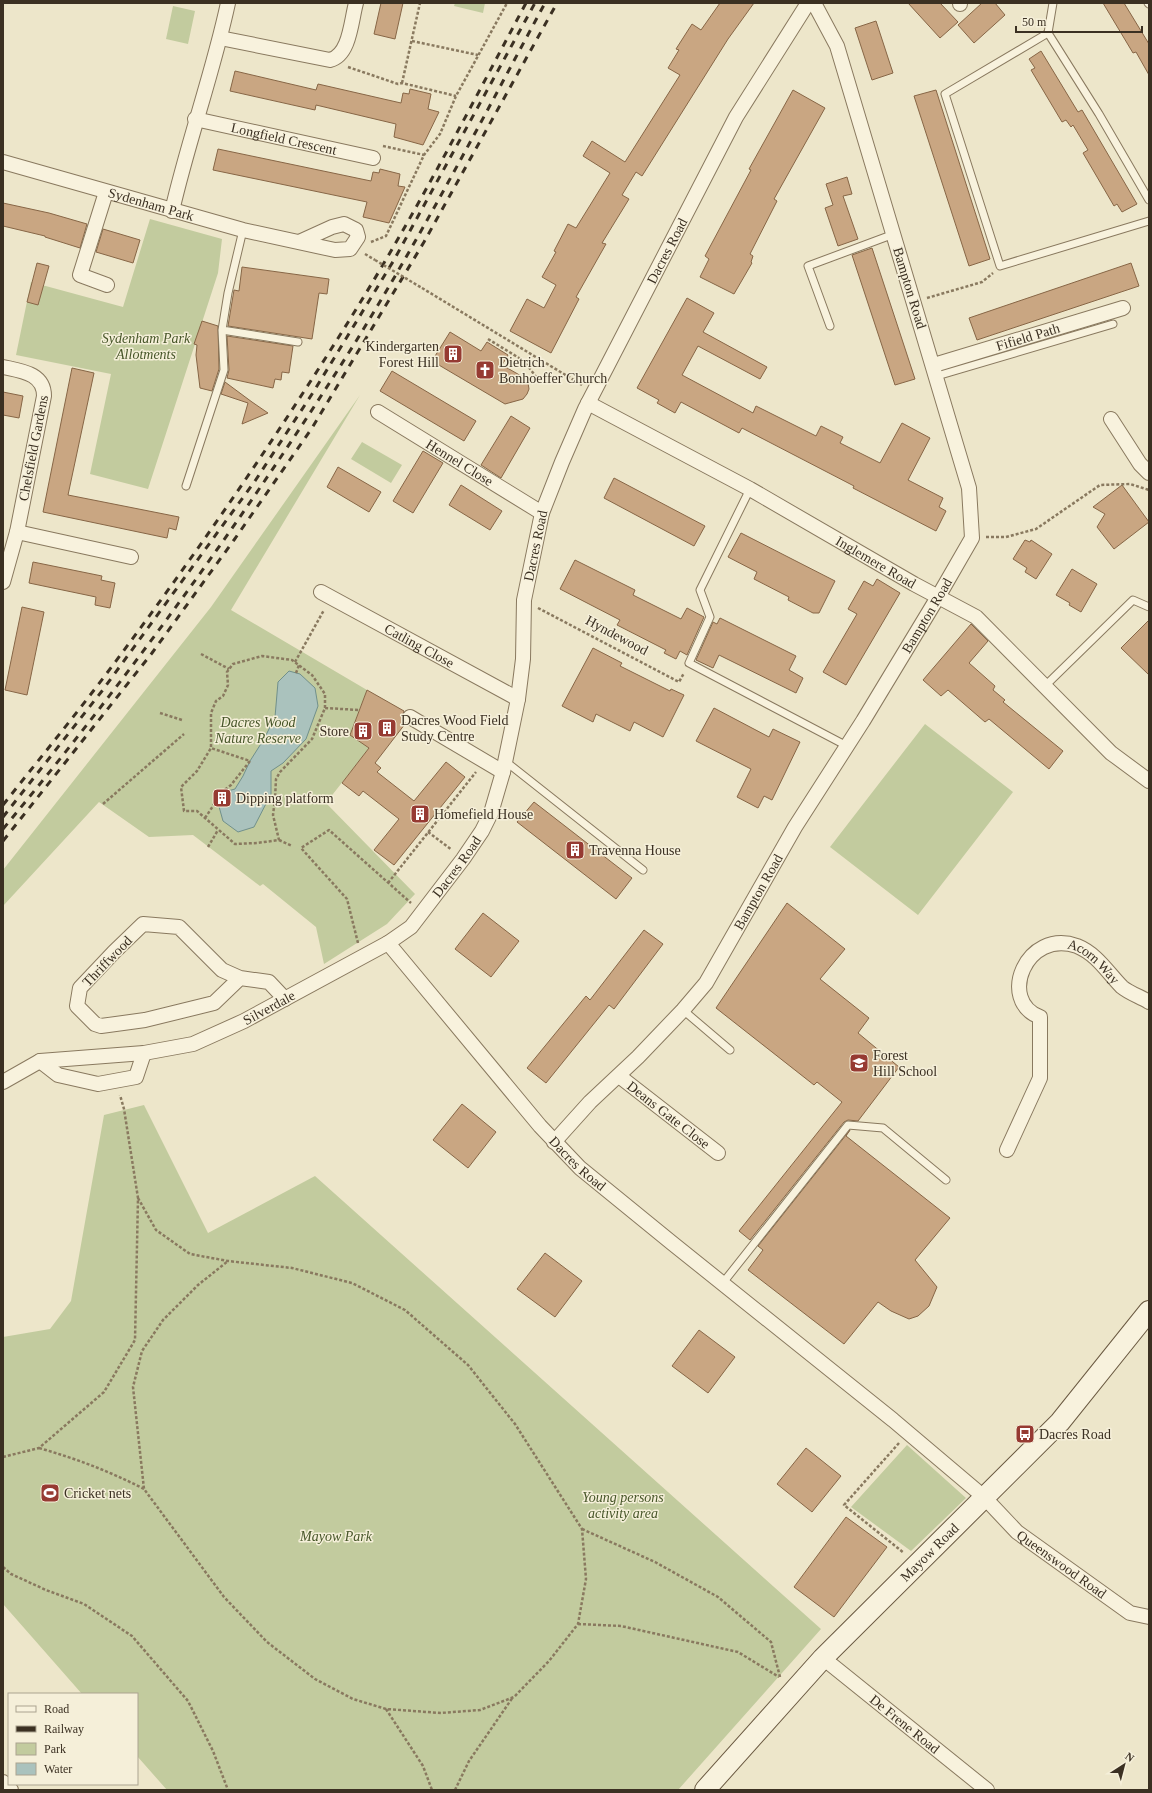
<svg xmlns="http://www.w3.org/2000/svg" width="1152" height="1793" viewBox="0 0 1152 1793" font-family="'Times New Roman',serif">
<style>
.green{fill:#c2cb9e}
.water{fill:#aac2bd;stroke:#71908b}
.building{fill:#c9a682;stroke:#876646}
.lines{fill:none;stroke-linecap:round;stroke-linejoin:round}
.lane-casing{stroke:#89795f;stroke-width:9}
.street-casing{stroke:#89795f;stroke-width:16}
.secondary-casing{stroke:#6b5a42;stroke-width:22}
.path{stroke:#89795f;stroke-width:2.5;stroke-dasharray:3 2;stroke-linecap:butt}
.lane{stroke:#f8f2dd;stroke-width:7}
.street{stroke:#f8f2dd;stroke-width:14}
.secondary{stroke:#f8f2dd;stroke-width:20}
.rail{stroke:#3b3022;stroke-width:3;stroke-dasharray:7 7;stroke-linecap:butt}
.path-bridge{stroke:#89795f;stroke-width:2.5;stroke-dasharray:3 2;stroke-linecap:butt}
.labels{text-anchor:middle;stroke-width:3;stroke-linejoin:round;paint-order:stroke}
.street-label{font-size:14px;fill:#3b3022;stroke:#f5efd9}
.park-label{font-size:14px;font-style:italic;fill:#475629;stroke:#f5efd9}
.poi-label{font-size:14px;fill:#3b3022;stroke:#f5efd9;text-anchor:start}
</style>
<rect width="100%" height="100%" fill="#ede6ca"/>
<!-- green -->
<path class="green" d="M455,3H485L483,13L454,6Z
M173,6L195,11L188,44L166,39Z
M150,219L222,239L218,273L148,489L90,474L111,374L16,355L31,282L123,307Z
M360,395L231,610L367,690L350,734L369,748L326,803L415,894L387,924L324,964L316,927L263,884L260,886L193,835L149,837L99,802L3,906V870L211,607Z
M362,442L402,465L391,483L351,459Z
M925,724L1013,792L918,915L830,847Z
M144,1105L208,1233L315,1176L821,1629L678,1790H167L137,1756V1694H82L3,1604V1337L50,1329L71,1301L104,1115Z
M907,1445L966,1498L911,1551L851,1507Z"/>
<!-- water -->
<path class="water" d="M289,671L300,674L315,688L318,706L306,739L283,763L271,771V794L254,827L238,832L223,821L218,803L224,792L235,789L243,776L250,761L264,739L275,717L278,682Z"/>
<!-- building -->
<path class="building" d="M381,3H403L395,39L374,34Z
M720,3H754L728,39L642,176L636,172L622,195L629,199L602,243L606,244L576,297L579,299L551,353L510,331L527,299L544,308L556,285L542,277L556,252L554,251L568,224L576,228L610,173L583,156L592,141L625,162L680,75L668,68L679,50L676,49L692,24L701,30Z
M908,3H940L958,22L940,38Z
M982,3H995L1005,15L974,43L958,25Z
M1103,3H1124L1149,44V75L1136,52L1133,53Z
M876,21L893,73L872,80L855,28Z
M1041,51L1078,112L1082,110L1137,204L1122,212L1117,204L1114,206L1083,153L1088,150L1073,125L1071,127L1066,120L1062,122L1031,70L1035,68L1029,59Z
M235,71L316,90L318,84L401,103L403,93L409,94L410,89L431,94L428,109L439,112L423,145L394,137L396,124L316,105L315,110L230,91Z
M793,90L825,108L774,199L777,201L750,254L753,256L751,262L752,263L734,294L700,277L709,259L705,256L751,170L749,169Z
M936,90L990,259L969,266L914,96Z
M218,149L371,181L373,172L379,173L380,169L400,174L398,186L405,187L389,223L363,217L367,202L213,170Z
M847,177L852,194L843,196L858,239L838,246L825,208L833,205L826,184Z
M3,203L49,213L87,224L80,248L45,237V236L3,226Z
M103,229L140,240L133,263L96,252Z
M872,248L915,379L895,385L852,255Z
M37,263L49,266L38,305L27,302Z
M1131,263L1139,286L977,340L969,318Z
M242,267L329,279L327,294L319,293L312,339L228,326L234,290L239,291Z
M687,298L714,313L703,332L767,367L760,379L698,346L682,375L753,413L756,406L816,436L821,426L843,437L840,443L880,463L902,423L930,438L908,480L943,498L939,507L946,511L936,531L853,488L854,486L742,428L739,433L681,402L675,413L657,403L659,400L637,388Z
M202,321L218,326L219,369L212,391L200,388L196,355L197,345L194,344Z
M450,332L481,351L487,342L508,355L502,365L523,377L528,383L529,389L527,394L523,399L505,404L432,361Z
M227,336L293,346L289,373L282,372L281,380L275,379L273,388L227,378L229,370Z
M72,368L94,373L68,495L179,517L176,530L169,528L167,538L43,512Z
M392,371L476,421L464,441L380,391Z
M225,382L252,402L268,413L242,424L248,403L221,394Z
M3,392L23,396L19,418L3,415Z
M511,416L530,428L501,478L481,465Z
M423,451L443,463L413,513L393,501Z
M338,467L381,492L369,512L327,487Z
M614,478L705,526L694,546L604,498Z
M461,485L502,511L490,530L449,505Z
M1122,485L1149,522L1114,549L1097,527L1105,514L1093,507Z
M741,533L835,581L819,613H813L788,600L789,597L754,579L757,572L728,557Z
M1025,540L1030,542L1031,540L1052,554L1036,579L1025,572L1027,568L1013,559Z
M575,560L635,590L633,595L681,619L687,608L704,617L687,655L680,651L676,659L664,653L666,650L617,625L620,620L560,589Z
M33,562L102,576L101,580L115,583L110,608L95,605L96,597L29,583Z
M1072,569L1097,584L1081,612L1069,605L1070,603L1056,595Z
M877,579L900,593L846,685L823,672L857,614L848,609L864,581L873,586Z
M22,607L44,612L27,695L5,690Z
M720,618L796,656L789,670L803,678L796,693L719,655L713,668L696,660L713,622L717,624Z
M1149,620V675L1121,648Z
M971,624L988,641L969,663L995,686L993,690L1005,700L1003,702L1063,751L1049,769L989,719L985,722L948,690L941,696L923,680Z
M593,648L622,663L620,666L670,691L671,689L684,695L663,737L634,722L630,731L596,714L593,722L562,706Z
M367,690L404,711L402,717L405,724L375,763L381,768L377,772L414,801L446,762L465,777L394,865L374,850L399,819L363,791L359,796L342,783L369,748L350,735Z
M714,708L769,737L773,729L800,742L772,800L764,796L758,808L737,797L751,769L696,741Z
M534,802L632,878L616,899L517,822Z
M787,903L845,949L820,979L869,1018L858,1033L899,1067L858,1121L848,1120L844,1122L750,1240L739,1231L842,1102L817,1082L814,1085L716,1008Z
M483,913L519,941L491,977L455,949Z
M644,930L663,944L614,1009L609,1005L546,1083L527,1068L586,996L590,1000Z
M462,1104L496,1132L468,1168L433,1140Z
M850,1130L846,1136L950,1218L915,1260L937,1287L929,1306L918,1316L909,1319L891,1311L878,1302L844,1344L748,1270L763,1250L758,1246Z
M545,1253L582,1281L555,1317L517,1289Z
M699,1330L735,1357L708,1393L672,1366Z
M806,1448L841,1476L812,1512L777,1484Z
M846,1517L887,1547L834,1617L794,1587Z"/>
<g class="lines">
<!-- lane casing -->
<g class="lane-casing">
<path id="lane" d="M1053,3L1048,33L945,94L1000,266L1149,221
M1148,3L1149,4
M1048,33L1099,114L1149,200
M830,326L808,266L894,234
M222,330L298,342
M937,376L1113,324
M186,486L224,370L222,330L228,293L243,230
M750,489L700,590L710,617L689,663L847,746
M1045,686L1133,600L1149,607
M505,761L643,870
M683,1010L730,1050
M722,1284L848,1125L883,1128L946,1180"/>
</g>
<!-- street casing -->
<g class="street-casing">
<g id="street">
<path d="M960,3V4"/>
<path d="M220,38L330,60C350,55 351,21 356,3"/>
<path id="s1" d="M195,119L373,158"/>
<path id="s2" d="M3,162L243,230L335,250L350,249L358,237L356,230L344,224L332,227L299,242"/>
<path d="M106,192L80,275L107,285"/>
<path d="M172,211C188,141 213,73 228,3"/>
<path id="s3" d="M934,365L1123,308"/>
<path d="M3,367C21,371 44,373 44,396L17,532L3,582"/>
<path id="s4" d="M588,403L750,489L914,584L976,617L1111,753L1149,781"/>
<path id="s5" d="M378,412L542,513"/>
<path d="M1111,419L1140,464L1149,473"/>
<path d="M17,532L131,557"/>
<path id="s6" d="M321,592L518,699"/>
<path d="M410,717L503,772"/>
<path id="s7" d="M388,943L540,1126L580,1168L672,1243L893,1420L984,1497L1017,1532L1130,1613L1149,1617"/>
<path d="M240,978L222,970L179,927L143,924L114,952L80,988L77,1006L95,1024L101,1026L145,1020L214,1003L240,978L269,982L285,999"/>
<path d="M40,1061L58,1075L98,1084L136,1077L144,1053"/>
<path id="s8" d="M619,1076L718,1153"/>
<path id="s9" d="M3,1082L40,1061L144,1053L193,1044L244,1021L388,943L411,927L463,859L482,831L491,813L503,772L518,699L523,659L524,600L542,513L562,462L585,409L736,117L808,3"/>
<path id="s10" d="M554,1142L590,1102L638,1057L683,1010L706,983L795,827L863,721L938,597L972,538L969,488L837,46L814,3"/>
<path id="s11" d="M1007,1150L1040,1078V1017C997,1001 1026,928 1077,946C1097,954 1108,973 1122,987C1129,993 1141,997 1149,1002"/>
<path id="s12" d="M823,1658L987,1790"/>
<path d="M3,1782L11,1790"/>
</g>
</g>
<!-- secondary casing -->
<g class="secondary-casing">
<g id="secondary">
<path id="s13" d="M705,1790L823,1658L1060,1422L1149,1311"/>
</g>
</g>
<!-- path -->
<path class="path" d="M412,41L478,55
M348,67L398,84L402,83L456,96
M402,83L420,3
M383,146L424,155
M371,242L386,236L424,155L440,134L456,96L507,3
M365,254L375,260
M422,288L582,385
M927,298L982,282L993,273
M488,339L524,361L540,382
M986,537H1006L1036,529L1100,485L1130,484L1149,490
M538,608L679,682L684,673
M201,654L229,669
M295,662L324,610
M296,673L299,665
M325,708V694L312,675L292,660L262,656L233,664L227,672L228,685L223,696L216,701L211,713V748L197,771L181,787L184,811H197L235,844L257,843L279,840L273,815L275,799L276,779L280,772L312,739L325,708L359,710
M160,713L182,720
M103,804L184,734
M205,818L223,791L231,785L250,761L211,748
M428,832L452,850
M279,840L292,846
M208,847L218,830
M388,883L476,772
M358,943L347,899L301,848L329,830L411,903
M138,1198L156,1230L190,1254L228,1261L292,1268L352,1283L405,1310L468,1365L515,1424L582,1529L586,1579L578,1624L549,1661L514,1697L480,1710L441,1713L386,1709L353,1699L315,1679L267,1642L224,1597L144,1489L133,1387L142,1351L163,1320L198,1285L228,1261
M899,1443L844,1505L904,1553
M39,1448C77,1459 109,1471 144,1489
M3,1457L39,1448L104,1392L135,1340L138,1198L124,1109L120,1095
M582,1529L655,1562L718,1597L771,1642L780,1677
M3,1567L11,1574L46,1590L84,1604L132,1636L188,1701L213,1751L228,1790
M578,1624L621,1626L738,1652L779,1677
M386,1709L423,1766L432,1790
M455,1790L469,1761L513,1697"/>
<!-- lane -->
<use href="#lane" class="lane"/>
<!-- street -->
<use href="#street" class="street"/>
<!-- secondary -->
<use href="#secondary" class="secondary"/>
<!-- rail -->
<path class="rail" d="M3,805C40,758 78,712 113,665C199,550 280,432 355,311C417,211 471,106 526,3
M3,817L102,691L255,481L314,391L394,260L535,3
M3,829C130,676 247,514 353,346C422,235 483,118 545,3
M3,841L152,653L234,540L312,428L424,242L557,3"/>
<!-- path-bridge -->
<path class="path-bridge" d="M375,260L422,288"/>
</g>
<!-- icons -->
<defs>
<g id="building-square" transform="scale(1)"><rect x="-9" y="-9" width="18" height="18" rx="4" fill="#963a32" stroke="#f5efd9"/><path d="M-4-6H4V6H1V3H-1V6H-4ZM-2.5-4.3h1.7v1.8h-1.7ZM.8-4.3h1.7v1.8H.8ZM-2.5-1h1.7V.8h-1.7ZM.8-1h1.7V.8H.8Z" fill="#fff"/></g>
<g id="church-square" transform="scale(1)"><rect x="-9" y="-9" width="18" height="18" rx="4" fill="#963a32" stroke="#f5efd9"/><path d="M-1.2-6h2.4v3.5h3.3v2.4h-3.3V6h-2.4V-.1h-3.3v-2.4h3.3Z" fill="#fff"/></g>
<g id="school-square" transform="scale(1)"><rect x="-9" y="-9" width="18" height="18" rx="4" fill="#963a32" stroke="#f5efd9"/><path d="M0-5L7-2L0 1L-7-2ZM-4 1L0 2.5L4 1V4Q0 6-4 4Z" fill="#fff"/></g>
<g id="bus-square" transform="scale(1)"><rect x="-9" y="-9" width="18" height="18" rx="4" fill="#963a32" stroke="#f5efd9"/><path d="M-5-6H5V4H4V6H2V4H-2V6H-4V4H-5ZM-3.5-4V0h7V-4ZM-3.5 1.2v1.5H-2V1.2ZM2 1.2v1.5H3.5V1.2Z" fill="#fff"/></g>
<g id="stadium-square" transform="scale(1)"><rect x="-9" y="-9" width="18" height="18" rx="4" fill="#963a32" stroke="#f5efd9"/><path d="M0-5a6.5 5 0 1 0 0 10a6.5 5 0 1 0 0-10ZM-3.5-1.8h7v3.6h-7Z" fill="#fff"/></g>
</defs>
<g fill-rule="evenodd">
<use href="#building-square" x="453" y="354"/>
<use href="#church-square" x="485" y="370"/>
<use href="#building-square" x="387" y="728"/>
<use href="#building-square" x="363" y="731"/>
<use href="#building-square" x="222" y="798"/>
<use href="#building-square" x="420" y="814"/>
<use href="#building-square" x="575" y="850"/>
<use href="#school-square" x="859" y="1063"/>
<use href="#bus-square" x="1025" y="1434"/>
<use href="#stadium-square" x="50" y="1493"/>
</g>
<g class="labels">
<!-- street labels -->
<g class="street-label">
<text dy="5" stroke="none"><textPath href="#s1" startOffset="91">Longfield Crescent</textPath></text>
<text dy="5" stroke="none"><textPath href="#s2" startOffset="154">Sydenham Park</textPath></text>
<text dy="5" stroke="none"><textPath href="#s9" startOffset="1180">Dacres Road</textPath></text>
<text transform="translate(910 288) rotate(73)" y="5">Bampton Road</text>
<text dy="5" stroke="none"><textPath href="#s3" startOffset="98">Fifield Path</textPath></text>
<text transform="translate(33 448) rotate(-79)" y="5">Chelsfield Gardens</text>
<text dy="5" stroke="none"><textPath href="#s5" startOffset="96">Hennel Close</textPath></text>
<text dy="5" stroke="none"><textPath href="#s9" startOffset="856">Dacres Road</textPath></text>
<text dy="5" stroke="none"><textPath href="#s4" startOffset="329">Inglemere Road</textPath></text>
<text dy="5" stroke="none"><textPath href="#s10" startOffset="649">Bampton Road</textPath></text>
<text transform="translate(617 635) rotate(28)" y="5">Hyndewood</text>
<text dy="5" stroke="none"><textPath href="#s6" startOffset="112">Catling Close</textPath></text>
<text dy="5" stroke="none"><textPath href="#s9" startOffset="520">Dacres Road</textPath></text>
<text dy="5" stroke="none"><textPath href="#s10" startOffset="325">Bampton Road</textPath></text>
<text transform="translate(107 961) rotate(-46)" y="5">Thriffwood</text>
<text dy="5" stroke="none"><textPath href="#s11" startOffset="285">Acorn Way</textPath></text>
<text dy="5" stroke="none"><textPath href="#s9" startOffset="281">Silverdale</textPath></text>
<text dy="5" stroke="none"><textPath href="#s8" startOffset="63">Deans Gate Close</textPath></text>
<text dy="5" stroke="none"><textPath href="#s7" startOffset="291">Dacres Road</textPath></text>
<text dy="5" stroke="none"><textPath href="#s13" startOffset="327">Mayow Road</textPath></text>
<text dy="5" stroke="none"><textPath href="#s7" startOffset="920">Queenswood Road</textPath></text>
<text dy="5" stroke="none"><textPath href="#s12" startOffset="105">De Frene Road</textPath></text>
</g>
<!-- park labels -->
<g class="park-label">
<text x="146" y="343">Sydenham Park<tspan x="146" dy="16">Allotments</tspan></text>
<text x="258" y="727">Dacres Wood<tspan x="258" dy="16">Nature Reserve</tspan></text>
<text x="623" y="1502">Young persons<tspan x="623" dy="16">activity area</tspan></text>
<text x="336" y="1541">Mayow Park</text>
</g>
<!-- poi labels -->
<g class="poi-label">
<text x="439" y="351" text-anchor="end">Kindergarten<tspan x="439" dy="16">Forest Hill</tspan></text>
<text x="499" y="367">Dietrich<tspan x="499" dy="16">Bonhoeffer Church</tspan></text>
<text x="401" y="725">Dacres Wood Field<tspan x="401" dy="16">Study Centre</tspan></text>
<text x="349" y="736" text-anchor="end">Store</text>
<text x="236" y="803">Dipping platform</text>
<text x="434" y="819">Homefield House</text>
<text x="589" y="855">Travenna House</text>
<text x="873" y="1060">Forest<tspan x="873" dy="16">Hill School</tspan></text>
<text x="1039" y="1439">Dacres Road</text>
<text x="64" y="1498">Cricket nets</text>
</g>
</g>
<!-- border -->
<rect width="1152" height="1793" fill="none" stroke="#3b3022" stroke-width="8"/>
<!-- legend -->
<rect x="8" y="1693" width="130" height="92" fill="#f5efd9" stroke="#aba390"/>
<rect x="16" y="1706" width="20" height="6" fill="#f8f2dd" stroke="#aba390"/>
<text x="44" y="1713" font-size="12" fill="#3b3022">Road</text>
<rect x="16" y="1726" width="20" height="6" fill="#3b3022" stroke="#aba390"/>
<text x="44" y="1733" font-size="12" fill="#3b3022">Railway</text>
<rect x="16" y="1743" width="20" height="12" fill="#c2cb9e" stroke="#aba390"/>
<text x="44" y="1753" font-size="12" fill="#3b3022">Park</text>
<rect x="16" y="1763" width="20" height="12" fill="#aac2bd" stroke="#aba390"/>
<text x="44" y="1773" font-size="12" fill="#3b3022">Water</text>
<!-- north arrow -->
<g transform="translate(1124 1765) rotate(36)" stroke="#f5efd9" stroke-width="3" paint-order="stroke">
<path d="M0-3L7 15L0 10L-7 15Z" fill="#3b3022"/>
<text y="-6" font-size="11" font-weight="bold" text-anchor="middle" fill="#3b3022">N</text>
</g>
<!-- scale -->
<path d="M1016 26v6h126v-6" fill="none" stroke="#3b3022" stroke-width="2"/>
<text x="1022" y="26" font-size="12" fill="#3b3022" stroke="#f5efd9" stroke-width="3" paint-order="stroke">50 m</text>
</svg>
